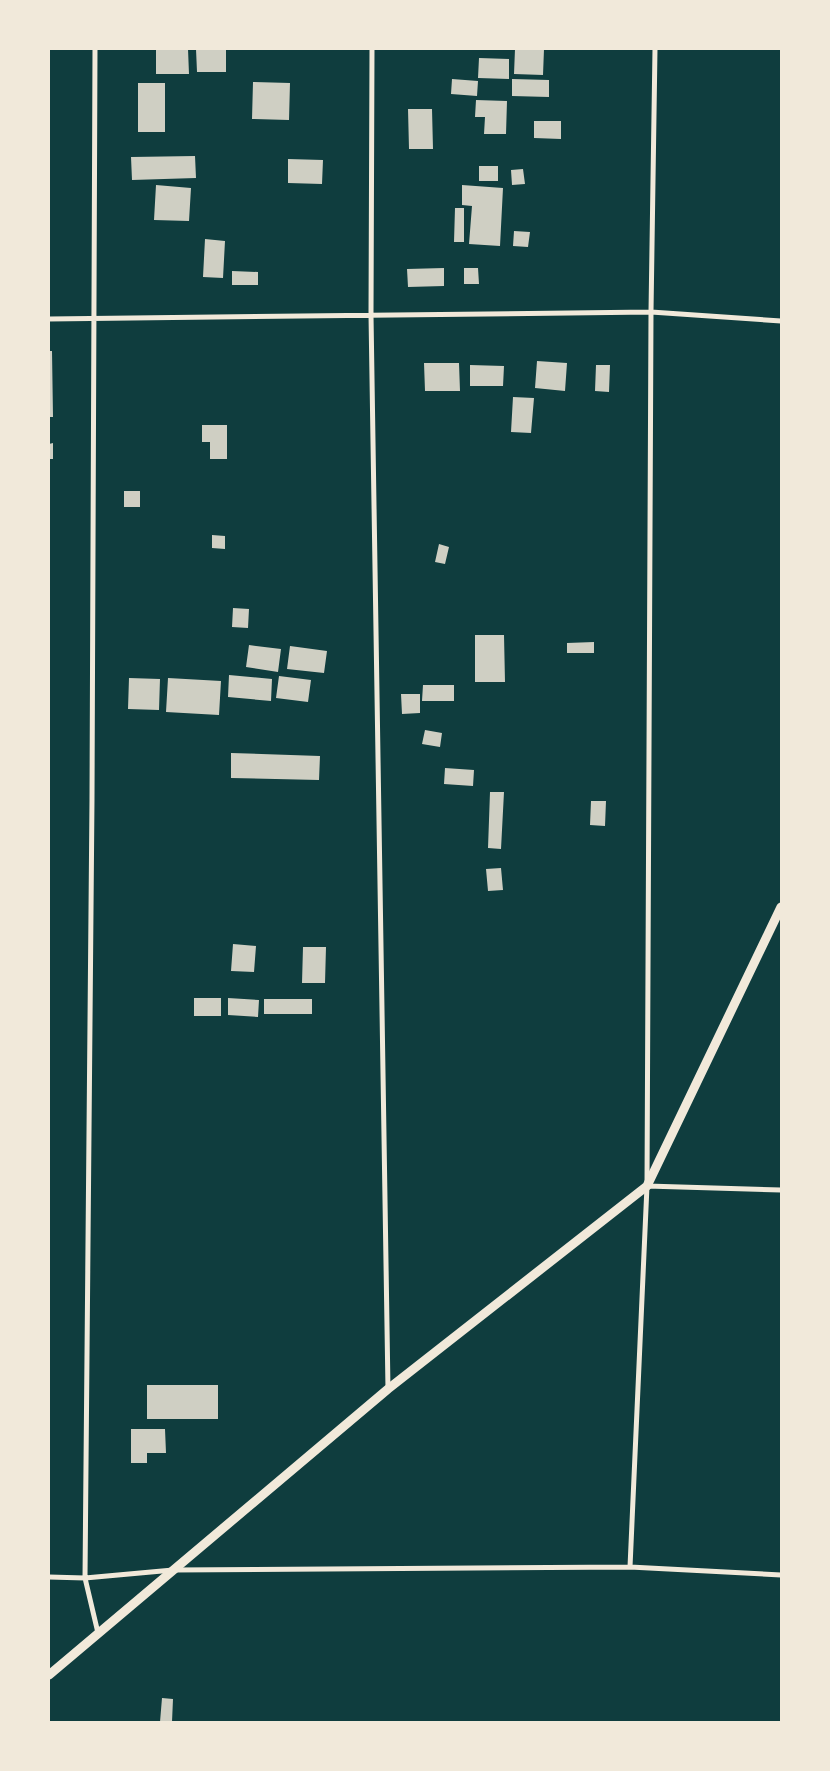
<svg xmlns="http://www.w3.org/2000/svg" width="830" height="1771" viewBox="0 0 830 1771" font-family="'Space Grotesk',sans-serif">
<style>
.building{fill:#cfcfc3}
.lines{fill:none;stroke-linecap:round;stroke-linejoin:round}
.minor{stroke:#f1e9da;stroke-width:5}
.tertiary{stroke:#f1e9da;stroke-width:9}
</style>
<rect width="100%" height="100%" fill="#0f3d3e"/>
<!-- building -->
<path class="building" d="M156,49H188L189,74H156Z
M196,49H226V72H197Z
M515,49H544L543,75L514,74Z
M479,58L509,59V79L478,78Z
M452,79L478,81L477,96L451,94Z
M512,79L549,80V97L512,96Z
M253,82L290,83L289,120L252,119Z
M138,83H165V132H138Z
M476,100L507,101L506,134H484L485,117H475Z
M408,109H432L433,149H409Z
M534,121H561V139L534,138Z
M195,156L196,178L132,180L131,157Z
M288,159L323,160L322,184L288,183Z
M479,166H498V181H479Z
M523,169L525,184L512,185L511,170Z
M156,185L191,188L189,221L154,220Z
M462,185L503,188L500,246L469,244L472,206L462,205Z
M455,208H464V242H454Z
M514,231L530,232L528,247L513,246Z
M205,239L225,241L223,278L203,277Z
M444,268V286L408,287L407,269Z
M464,268H478L479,284H464Z
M232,271L258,272V285H232Z
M49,351H52L53,417H49Z
M537,361L567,363L565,391L535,388Z
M424,363H459L460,391H425Z
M470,365L504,366L503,386H470Z
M596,365H610L609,392L595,391Z
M513,397L534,398L531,433L511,432Z
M202,425H227V459H210V442H202Z
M53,443V459H49V444Z
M124,491H140V507H124Z
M212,535L225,536V549L212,548Z
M439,544L449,547L445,564L435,562Z
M233,608L249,609L248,628L232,627Z
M475,635H504L505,682H475Z
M594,642V653H567V643Z
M249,645L281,649L278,672L246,667Z
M290,646L327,651L324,673L287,669Z
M229,675L272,679L271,701L228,697Z
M279,676L311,680L308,702L276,698Z
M129,678L160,679L159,710L128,709Z
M168,678L221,681L219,715L166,712Z
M423,685H454V701H422Z
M401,694H420V713L402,714Z
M425,730L442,733L440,747L422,744Z
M231,753L320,756L319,780L231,778Z
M445,768L474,770L473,786L444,784Z
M490,792H504L501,849L488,848Z
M591,801H606L605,826L590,825Z
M501,868L503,890L488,891L486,869Z
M233,944L256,946L254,972L231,971Z
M303,947H326L325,983H302Z
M194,998H221V1016H194Z
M228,998L259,1000L258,1017L228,1015Z
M264,999H312V1014H264Z
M147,1385H218V1419H147Z
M131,1429H165L166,1453H147V1463H131Z
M162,1698L173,1699L172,1722H160Z"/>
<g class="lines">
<!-- minor -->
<path class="minor" d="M95,49L92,799L85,1578L98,1633
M372,49L371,315L388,1389
M49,319L651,312L781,321
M647,1186L781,1190
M630,1567L647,1186L651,312L655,49
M49,1577L85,1578L173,1570L630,1567L781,1575"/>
<!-- tertiary -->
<path class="tertiary" d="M49,1675L388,1389L647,1186L781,907"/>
</g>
<!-- border -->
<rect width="830" height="1771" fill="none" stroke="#f1e9da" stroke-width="100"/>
</svg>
